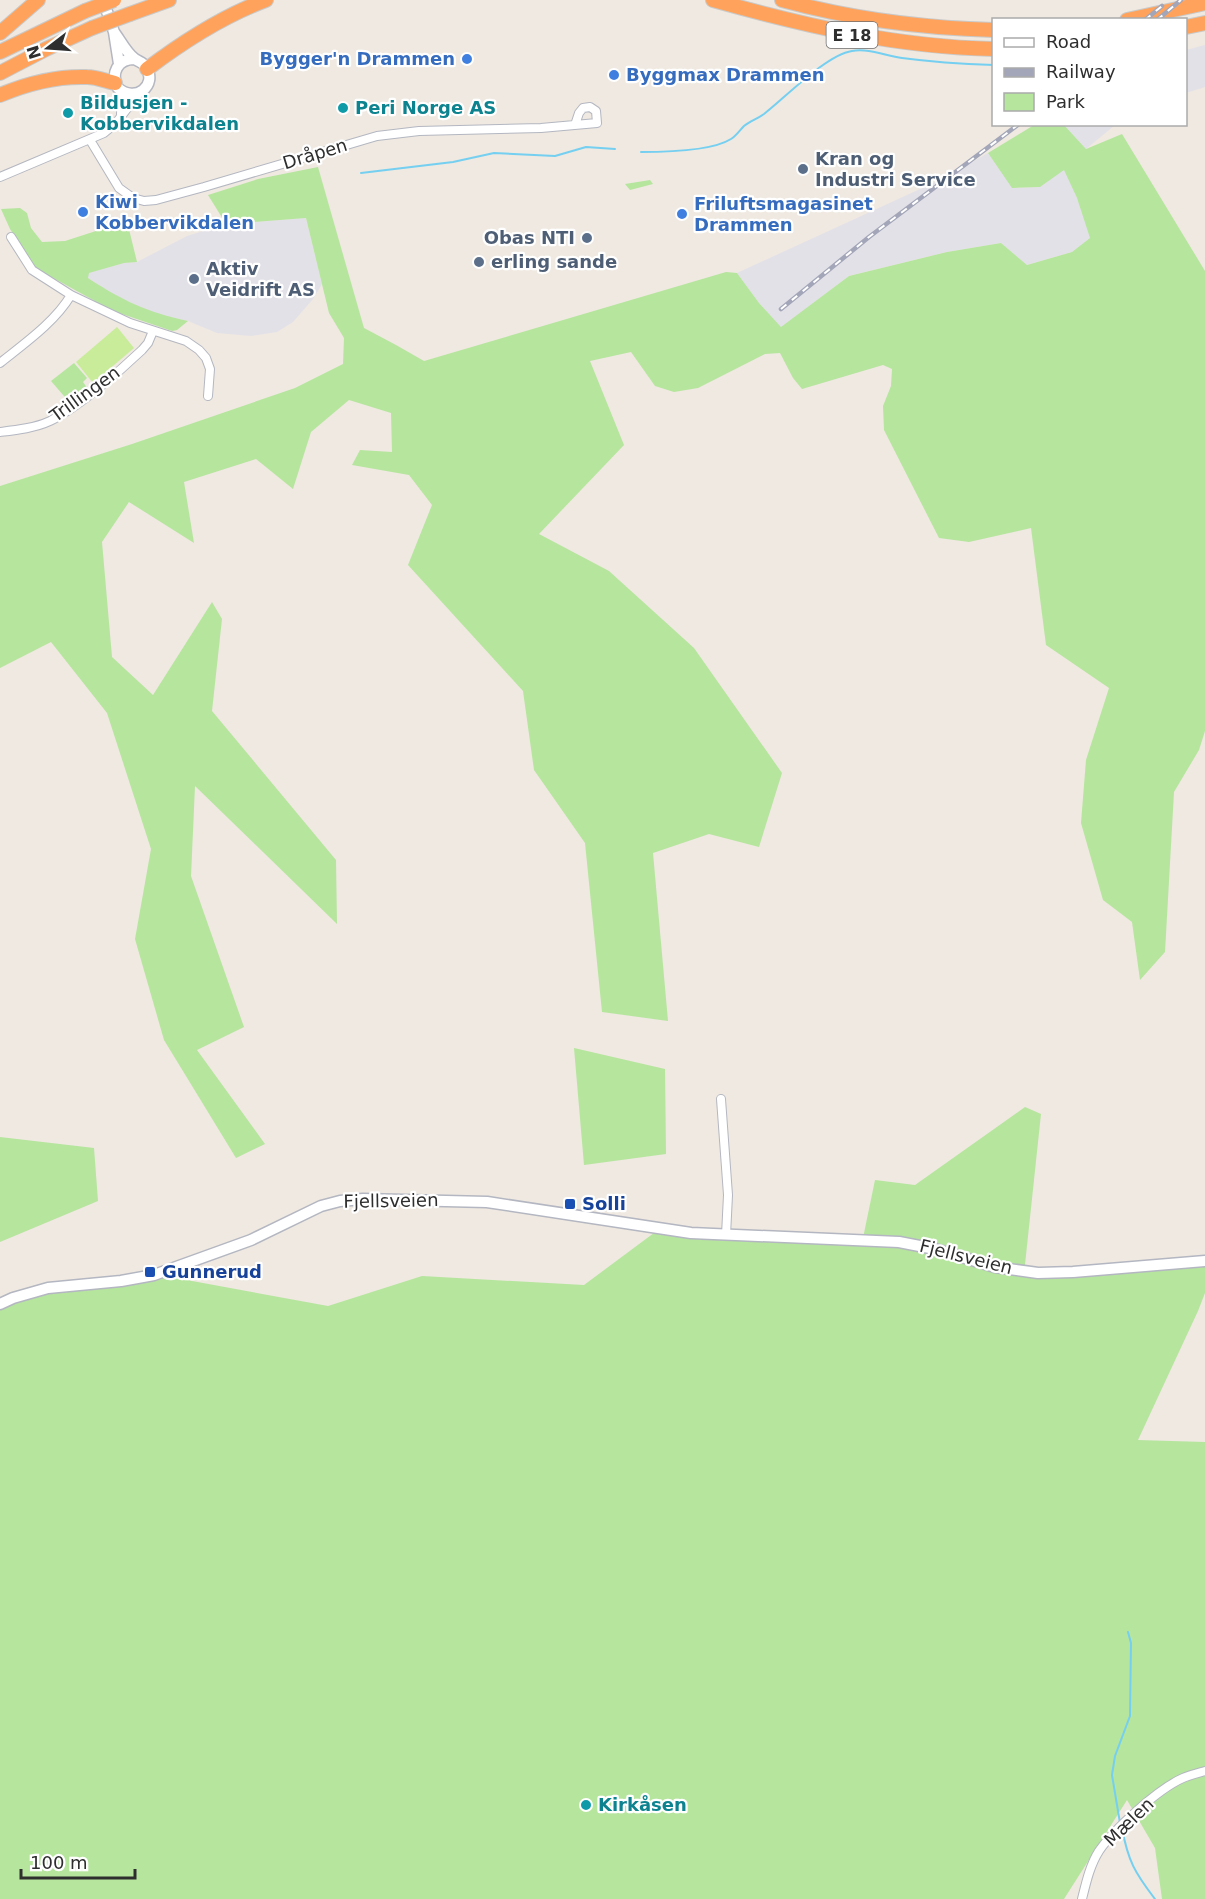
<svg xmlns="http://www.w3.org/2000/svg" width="1205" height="1899" viewBox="0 0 1205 1899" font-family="'DejaVu Sans',sans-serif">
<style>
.industrial{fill:#e3e1e8}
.green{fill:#b6e59e}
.pitch{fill:#c9ec9a}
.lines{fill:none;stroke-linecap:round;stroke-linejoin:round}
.stream{stroke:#75cff0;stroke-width:2}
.street-casing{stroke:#b4b7c1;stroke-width:10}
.secondary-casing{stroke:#b4b7c1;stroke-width:13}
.highway-casing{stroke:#c9c9c9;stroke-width:16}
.street{stroke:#fff;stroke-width:8}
.secondary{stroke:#fff;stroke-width:10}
.highway{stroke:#ffa35c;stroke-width:14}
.rail-casing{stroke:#a3a6b8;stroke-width:4.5}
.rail{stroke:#fff;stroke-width:2;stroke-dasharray:7;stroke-linecap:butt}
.highway-bridge-casing{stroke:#c9c9c9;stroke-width:16;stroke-linecap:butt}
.highway-bridge{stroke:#ffa35c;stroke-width:14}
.shop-dot{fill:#3f7fe0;stroke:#fff;stroke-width:2}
.culture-dot{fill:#0f9aa8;stroke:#fff;stroke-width:2}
.service-dot{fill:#5c6f8a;stroke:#fff;stroke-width:2}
.transit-dot{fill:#1a4fb4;stroke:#fff;stroke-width:2}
.labels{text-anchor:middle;stroke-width:4.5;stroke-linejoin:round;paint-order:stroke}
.shield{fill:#fff;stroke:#6d6d6d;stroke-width:1.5}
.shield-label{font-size:16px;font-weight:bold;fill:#2e2e2e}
.shop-label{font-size:18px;font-weight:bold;fill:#366cbe;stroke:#fff;text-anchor:start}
.culture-label{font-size:18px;font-weight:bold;fill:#0d838f;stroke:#fff;text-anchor:start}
.street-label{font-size:18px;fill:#2e2e2e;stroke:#fff}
.service-label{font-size:18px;font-weight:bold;fill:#4e5e75;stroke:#fff;text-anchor:start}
.transit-label{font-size:18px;font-weight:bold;fill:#164399;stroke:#fff;text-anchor:start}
</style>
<rect width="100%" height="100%" fill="#efe9e1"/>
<!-- industrial -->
<path class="industrial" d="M1205,45V87L1186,93V50Z
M1064,125H1115L1086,149Z
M988,153L1013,188L1040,187L1064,169L1077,198L1091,238L1072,252L1027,265L1001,243L947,252L849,276L781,328L759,303L737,273L944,178Z
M306,218L322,284L313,299L293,322L277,332L251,336L217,333L188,321L153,313L119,298L88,278V273L124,263L137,262L187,236L226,224Z"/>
<!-- green -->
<path class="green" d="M1034,125H1064L1086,149L1122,134L1205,271V731L1199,750L1174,792L1165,952L1140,980L1132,922L1103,900L1081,823L1086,760L1109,688L1046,645L1031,528L969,542L939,538L884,430L883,406L891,386L892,369L883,365L802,389L793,378L780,353L765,354L698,388L674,392L655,386L631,352L590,361L624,445L539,534L609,571L694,648L782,773L759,847L709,834L653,853L668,1021L602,1012L585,843L534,770L523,691L408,565L432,505L409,475L352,465L360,450L392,452L391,413L349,400L311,432L293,489L256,459L184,482L194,543L129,502L102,542L112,657L153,695L212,602L222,619L212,711L336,860L337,924L195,786L191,876L244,1027L197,1050L265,1144L236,1158L164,1040L135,939L151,849L107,713L51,642L0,668V486L132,444L295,388L343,364L344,338L329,313L306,218L226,224L208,195L258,179L318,167L364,328L396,345L424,361L726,272L737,273L759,303L781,327L849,276L947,252L1001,243L1027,265L1072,252L1090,238L1077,198L1064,170L1040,187L1012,188L988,153Z
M650,180L653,184L630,190L625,184Z
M20,208L27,213L31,228L42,242L65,241L127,221L137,262L124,263L89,273L88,278C123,301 147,312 188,321L177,330L172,331L113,311L35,268L10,229L1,209Z
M74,363L87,378L83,382L88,389L70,403L51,381Z
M574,1048L665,1069L666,1154L584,1165Z
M1025,1107L1041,1114L1024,1274L1205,1263V1293L1198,1311L1138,1440L1205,1442V1899H1162L1155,1848L1127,1800L1064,1899H0V1304L8,1300L154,1274L328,1306L422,1276L584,1285L662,1227L863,1238L875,1180L915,1185Z
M0,1137L94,1148L98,1201L0,1242Z"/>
<!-- pitch -->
<path class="pitch" d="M117,327L134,348L93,383L76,362Z"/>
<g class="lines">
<!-- stream -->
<path class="stream" d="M641,152C663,152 712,151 731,139C736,136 740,130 744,126C750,121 757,119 764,114C786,97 826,55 852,51C869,48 886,56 902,58C932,62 963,64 994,65
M361,173L453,162L494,153L555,156L586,147L615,149
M1120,1823L1112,1775L1115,1756L1130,1716L1131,1643L1128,1632
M1122,1828C1128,1861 1135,1873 1155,1899"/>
<!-- street casing -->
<g class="street-casing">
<path id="street" d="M121,114L122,92
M90,140L119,188L133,198L144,201L156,200L204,187L377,136L419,131L541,128L597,123L596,111L590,107L583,108L579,113L575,125
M0,177L104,133L116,123L139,93
M11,237L32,270L71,295L130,323L186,341L199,350L206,358L210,369L208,396
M0,363C25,343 55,322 71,295
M0,432C17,430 35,428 50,421C78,407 119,372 142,350L148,343L153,331
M721,1099L728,1195L726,1235
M1082,1899C1086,1883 1090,1865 1099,1851C1114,1829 1158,1789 1183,1778C1190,1775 1198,1773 1205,1771"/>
</g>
<!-- secondary casing -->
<g class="secondary-casing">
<path id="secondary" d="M103,0L114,32L119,64
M114,32C120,40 127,54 135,59C139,62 143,62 146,67C158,86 135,103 118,88C110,73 118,59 134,59
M0,1304L13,1298L48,1288L121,1281L154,1275L251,1240L321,1206L340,1201L363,1199L487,1202L691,1233L899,1242L935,1249L995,1267L1038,1273L1073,1272L1205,1261"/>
</g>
<!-- highway casing -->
<g class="highway-casing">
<path id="highway" d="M713,0C806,26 897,47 994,49
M782,0C851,19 922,28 994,30
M130,14L169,0
M1127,20L1205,3
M1186,27L1205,23
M0,33L38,0
M0,52L85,11
M147,69C184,41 223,16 266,0
M0,73L46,49L92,28
M0,95C26,84 58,76 87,77C96,77 106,81 115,83"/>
</g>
<!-- street -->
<use href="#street" class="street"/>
<!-- secondary -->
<use href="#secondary" class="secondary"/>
<!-- highway -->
<use href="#highway" class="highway"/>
<!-- rail casing -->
<g class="rail-casing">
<path id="rail" d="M1145,20L1162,6
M1157,20L1181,0
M781,309L869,237L1019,124"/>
</g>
<!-- rail -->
<use href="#rail" class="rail"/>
<!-- highway-bridge casing -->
<g class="highway-bridge-casing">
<path id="highway-bridge" d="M85,11L114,0
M92,28L130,14"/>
</g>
<!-- highway-bridge -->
<use href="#highway-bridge" class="highway-bridge"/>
</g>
<!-- markers -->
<g class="shop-dot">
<circle cx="467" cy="59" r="6"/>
<circle cx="614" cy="75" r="6"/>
<circle cx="83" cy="212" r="6"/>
<circle cx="682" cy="214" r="6"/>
</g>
<g class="culture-dot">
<circle cx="343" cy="108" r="6"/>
<circle cx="68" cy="113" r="6"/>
<circle cx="586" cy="1805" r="6"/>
</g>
<g class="service-dot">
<circle cx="803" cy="169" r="6"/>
<circle cx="587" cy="238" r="6"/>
<circle cx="479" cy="262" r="6"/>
<circle cx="194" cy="279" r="6"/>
</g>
<g class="transit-dot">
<rect x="564" y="1198" width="12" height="12" rx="3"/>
<rect x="144" y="1266" width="12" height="12" rx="3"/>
</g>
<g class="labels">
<!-- shield labels -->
<rect class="shield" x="826.5" y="22" width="51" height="26" rx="4.5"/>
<g class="shield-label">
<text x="852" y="41">E 18</text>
</g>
<!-- shop labels -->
<g class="shop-label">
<text x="455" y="65" text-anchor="end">Bygger'n Drammen</text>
<text x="626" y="81">Byggmax Drammen</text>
<text x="95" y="208">Kiwi<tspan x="95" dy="21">Kobbervikdalen</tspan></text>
<text x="694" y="210">Friluftsmagasinet<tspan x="694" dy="21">Drammen</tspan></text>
</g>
<!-- culture labels -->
<g class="culture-label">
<text x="80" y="109">Bildusjen -<tspan x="80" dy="21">Kobbervikdalen</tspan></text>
<text x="355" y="114">Peri Norge AS</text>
<text x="598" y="1811">Kirkåsen</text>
</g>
<!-- street labels -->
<g class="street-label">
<text transform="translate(315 154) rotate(-17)" y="6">Dråpen</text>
<text transform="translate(85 394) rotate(-36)" y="6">Trillingen</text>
<text transform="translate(391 1201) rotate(-1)" y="6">Fjellsveien</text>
<text transform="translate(966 1257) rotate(14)" y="6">Fjellsveien</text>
<text transform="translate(1129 1822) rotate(-44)" y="6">Mælen</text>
</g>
<!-- service labels -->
<g class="service-label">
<text x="815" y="165">Kran og<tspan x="815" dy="21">Industri Service</tspan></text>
<text x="575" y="244" text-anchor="end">Obas NTI</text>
<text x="491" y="268">erling sande</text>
<text x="206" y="275">Aktiv<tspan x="206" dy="21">Veidrift AS</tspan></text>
</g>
<!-- transit labels -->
<g class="transit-label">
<text x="582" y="1210">Solli</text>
<text x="162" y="1278">Gunnerud</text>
</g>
</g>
<!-- legend -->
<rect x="992" y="18" width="195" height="108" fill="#ffffff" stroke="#ababab" stroke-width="1.5"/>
<rect x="1004" y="38" width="30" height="9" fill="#ffffff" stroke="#ababab" stroke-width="1.5"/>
<text x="1046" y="48" font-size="18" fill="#2e2e2e">Road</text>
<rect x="1004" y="68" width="30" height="9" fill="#a3a6b8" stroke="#ababab" stroke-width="1.5"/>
<text x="1046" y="78" font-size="18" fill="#2e2e2e">Railway</text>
<rect x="1004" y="93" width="30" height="18" fill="#b6e59e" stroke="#ababab" stroke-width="1.5"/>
<text x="1046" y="108" font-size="18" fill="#2e2e2e">Park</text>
<!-- north arrow -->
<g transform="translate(48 48) rotate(253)" stroke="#ffffff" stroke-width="4.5" paint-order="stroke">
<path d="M0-4.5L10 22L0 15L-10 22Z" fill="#2e2e2e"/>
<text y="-9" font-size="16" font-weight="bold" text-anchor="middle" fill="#2e2e2e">N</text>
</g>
<!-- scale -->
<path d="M21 1869v9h114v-9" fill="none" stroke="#2e2e2e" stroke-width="3"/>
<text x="30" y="1869" font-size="18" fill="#2e2e2e" stroke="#ffffff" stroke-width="4.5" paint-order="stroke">100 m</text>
</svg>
